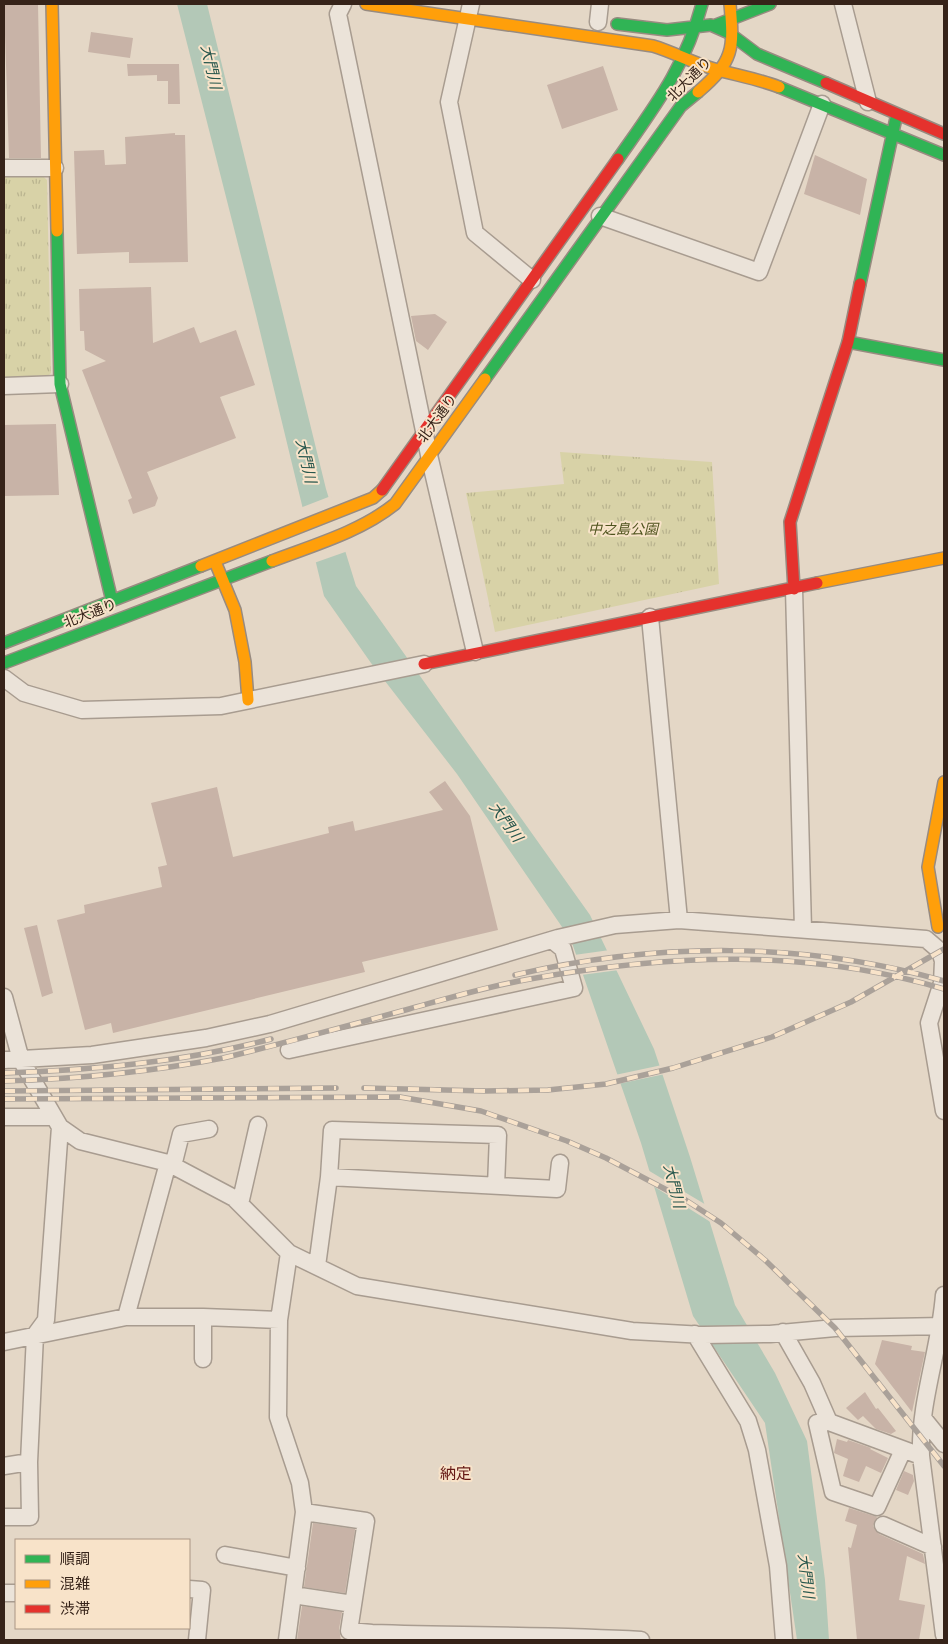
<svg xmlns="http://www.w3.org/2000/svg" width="948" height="1644" viewBox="0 0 948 1644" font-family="Merriweather,'Noto Sans JP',serif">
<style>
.grass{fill:url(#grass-tufts)}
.water{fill:#b3c8b7}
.pier{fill:#e4d7c6}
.building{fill:#c8b3a7}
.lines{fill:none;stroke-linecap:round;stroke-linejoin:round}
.street-casing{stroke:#a89c90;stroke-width:19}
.fast-casing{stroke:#988b80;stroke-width:14}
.slow-casing{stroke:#988b80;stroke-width:14}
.jam-casing{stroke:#988b80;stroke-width:14}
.street{stroke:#ebe3d9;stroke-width:16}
.fast{stroke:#30b455;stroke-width:11}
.slow{stroke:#ff9f0a;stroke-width:11}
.jam{stroke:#e5322d;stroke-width:11}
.rail-casing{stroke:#aaa199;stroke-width:5.5}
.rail{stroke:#f8e3c9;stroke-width:4;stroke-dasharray:11;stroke-linecap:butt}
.labels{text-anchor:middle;stroke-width:4;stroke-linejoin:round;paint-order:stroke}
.street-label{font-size:14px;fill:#362319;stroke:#f8e3c9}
.park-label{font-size:14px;font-style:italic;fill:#4f541e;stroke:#f8e3c9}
.water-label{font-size:15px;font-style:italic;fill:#27574d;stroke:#f8e3c9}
.quarter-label{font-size:16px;fill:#661915;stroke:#f8e3c9}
</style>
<defs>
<pattern id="grass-tufts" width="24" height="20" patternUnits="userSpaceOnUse" patternTransform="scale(1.25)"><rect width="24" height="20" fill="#d8d2a7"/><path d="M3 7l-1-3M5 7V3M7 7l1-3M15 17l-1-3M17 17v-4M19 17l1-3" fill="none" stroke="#bab48f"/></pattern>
</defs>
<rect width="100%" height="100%" fill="#e4d7c6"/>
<!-- grass -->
<path class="grass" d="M40,173L47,180L51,373L46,378L4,380V175Z
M560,452L712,462L719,584L495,632L466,493L564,484Z"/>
<!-- water -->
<path class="water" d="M177,4H207L326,489L356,586L590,915L654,1049L690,1157L735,1305L775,1373L807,1441L825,1580L829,1640H797L765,1423L693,1316L641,1143L571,940L457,774L371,663L324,596L256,315Z"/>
<!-- pier -->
<path class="pier" d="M331,496L348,551L314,563L300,508Z
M610,950L619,970L581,975L574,955Z
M662,1065L665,1074L618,1084L615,1075Z
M646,1169L708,1206L712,1223L650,1184Z"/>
<!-- building -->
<path class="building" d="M4,4H38L41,158H9Z
M91,32L133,38L130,58L88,52Z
M127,64H179L180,104H168V81H157V75L128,76Z
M603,66L618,110L562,129L547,85Z
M175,133V135H185L188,262L129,263V252L77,254L74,151L104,150L105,165L126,164L125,137Z
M815,155L867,179L860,215L804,194Z
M151,287L153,343L194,327L200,343L236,330L255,385L220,397L236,438L147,472L158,498L155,506L133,514L128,500L132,498L82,370L106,361L85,350L84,331H80L79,289Z
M435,314L447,322L428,350L416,341L411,316Z
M56,424L59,495L4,496V425Z
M445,781L470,816L498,930L362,962L365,972L113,1033L111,1023L85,1030L57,920L85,913L84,905L162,887L158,867L167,865L151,803L217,787L233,857L329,833L328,827L353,821L355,831L443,810L429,792Z
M37,925L53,993L42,997L24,928Z
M882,1340L912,1346L911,1350L925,1352L912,1412L875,1364Z
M865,1392L876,1409L878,1408L896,1431L891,1434L876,1429L863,1416L858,1420L846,1408Z
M837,1439L847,1442L848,1440L871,1448L870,1449L888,1458L881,1473L866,1466L859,1482L843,1476L848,1459L834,1453Z
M904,1471L913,1475L914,1481L908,1495L896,1490Z
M849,1508L877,1517L873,1526L879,1534L923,1554L925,1564L907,1556L899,1600L925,1605L919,1640H857L848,1547L851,1548L857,1525L845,1521Z
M313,1523L355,1529L345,1593L304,1587Z
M302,1606L342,1612L339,1629L341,1640H297Z"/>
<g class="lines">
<!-- street casing -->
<g class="street-casing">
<path id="street" d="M343,4L338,14L429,455L475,652
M471,4L449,102L475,233L532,280
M843,4L868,102
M598,22L600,4
M4,168H55
M600,216L759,272L822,104
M4,386L60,384
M794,589L803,929
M650,617L679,920
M4,678L24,693L82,710L221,706L424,664
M4,997L21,1060L60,1127L80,1141L168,1163L234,1198L289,1253L357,1286L632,1331L704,1335L770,1334L835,1328L944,1326
M289,1050L574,988L563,949L552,940
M4,1060L92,1055L206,1038L270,1024L558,938L615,925L679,920L926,939L940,951L943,961L942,983L929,1023L944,1111
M4,1117H54
M173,1166L181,1134L209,1129
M329,1177L332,1130L498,1135L496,1186
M240,1204L258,1125
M317,1266L329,1177L557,1189L560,1163
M944,1295C940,1349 919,1402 921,1456L944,1635
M126,1317L168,1163
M783,1332L812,1383L829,1422L921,1456
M695,1334L748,1421L757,1450L778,1566L784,1640
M4,1342L126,1317H203L279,1320
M203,1359V1317
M923,1418L944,1444
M829,1422L817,1423L833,1492L877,1507L903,1450
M4,1466L29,1462
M304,1512L366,1521L349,1631L372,1633C462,1636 552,1635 641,1640
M4,1517H30L29,1462L35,1335L46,1320L60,1127
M883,1525L933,1547
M225,1555L297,1568
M189,1589L202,1590L197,1640
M4,1593H16
M293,1595L353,1604
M287,1640L304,1512L300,1483L278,1417L279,1320L289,1253"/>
</g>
<!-- fast casing -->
<g class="fast-casing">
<path id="fast" d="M617,24L667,30L711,25L729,33L757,54L826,83
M716,25L770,4
M779,87L944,155
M618,159C655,106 685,68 702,4
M57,231L60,384L112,601
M860,284L896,118
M848,342L944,360
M485,379L681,106L698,92
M4,643L201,566
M4,663L272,561"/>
</g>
<!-- slow casing -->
<g class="slow-casing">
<path id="slow" d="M52,4L57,231
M366,4L653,46C673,52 691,62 711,68C734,75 756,78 779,87
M698,92C734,61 734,49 730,4
M272,561C314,545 360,532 395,504L485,379
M216,564L235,610L245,662L248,700
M201,566L373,498L382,490
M817,583L944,558
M938,927L928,867L944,782"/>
</g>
<!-- jam casing -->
<g class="jam-casing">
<path id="jam" d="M826,83L944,134
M382,490L618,159
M794,589L790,522L848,342L860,284
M424,664L817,583"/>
</g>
<!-- street -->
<use href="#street" class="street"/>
<!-- fast -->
<use href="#fast" class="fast"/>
<!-- slow -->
<use href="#slow" class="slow"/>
<!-- jam -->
<use href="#jam" class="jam"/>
<!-- rail casing -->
<g class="rail-casing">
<path id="rail" d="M515,975C655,942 805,941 944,981
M4,1073C94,1070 184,1062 271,1039
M4,1081C78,1079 150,1072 223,1058C285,1043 347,1026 409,1009C449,998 489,986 530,979C670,954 806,948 944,989
M364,1088L486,1091L548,1090L606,1084L673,1068L772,1037L851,1002L944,949
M4,1091L336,1088
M4,1099L400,1097L481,1111L567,1141L606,1158L684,1199L721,1223L765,1260L835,1328L944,1466"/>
</g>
<!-- rail -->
<use href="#rail" class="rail"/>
</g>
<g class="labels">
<!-- street labels -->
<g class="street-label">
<text transform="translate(689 79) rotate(-45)" y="5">北大通り</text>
<text transform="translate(437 418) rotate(-54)" y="5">北大通り</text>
<text transform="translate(90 613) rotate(-21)" y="5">北大通り</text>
</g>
<!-- park labels -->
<g class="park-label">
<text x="623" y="534">中之島公園</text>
</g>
<!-- water labels -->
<g class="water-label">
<text transform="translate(211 67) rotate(77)" y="5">大門川</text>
<text transform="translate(306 461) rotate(77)" y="5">大門川</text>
<text transform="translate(506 822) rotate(54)" y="5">大門川</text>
<text transform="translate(674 1186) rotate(76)" y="5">大門川</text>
<text transform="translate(806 1576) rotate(83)" y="5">大門川</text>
</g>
<!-- quarter labels -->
<g class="quarter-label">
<text x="456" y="1479">納定</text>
</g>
</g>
<!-- border -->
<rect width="948" height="1644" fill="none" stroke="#362319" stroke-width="10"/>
<!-- legend -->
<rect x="15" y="1539" width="175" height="90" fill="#f8e3c9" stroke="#aa9683"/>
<rect x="25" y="1555" width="25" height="8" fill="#30b455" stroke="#aa9683"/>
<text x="60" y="1564" font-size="15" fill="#362319">順調</text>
<rect x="25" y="1580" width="25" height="8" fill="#ff9f0a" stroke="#aa9683"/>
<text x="60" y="1589" font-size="15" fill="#362319">混雑</text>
<rect x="25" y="1605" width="25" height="8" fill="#e5322d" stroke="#aa9683"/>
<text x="60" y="1614" font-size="15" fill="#362319">渋滞</text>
</svg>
